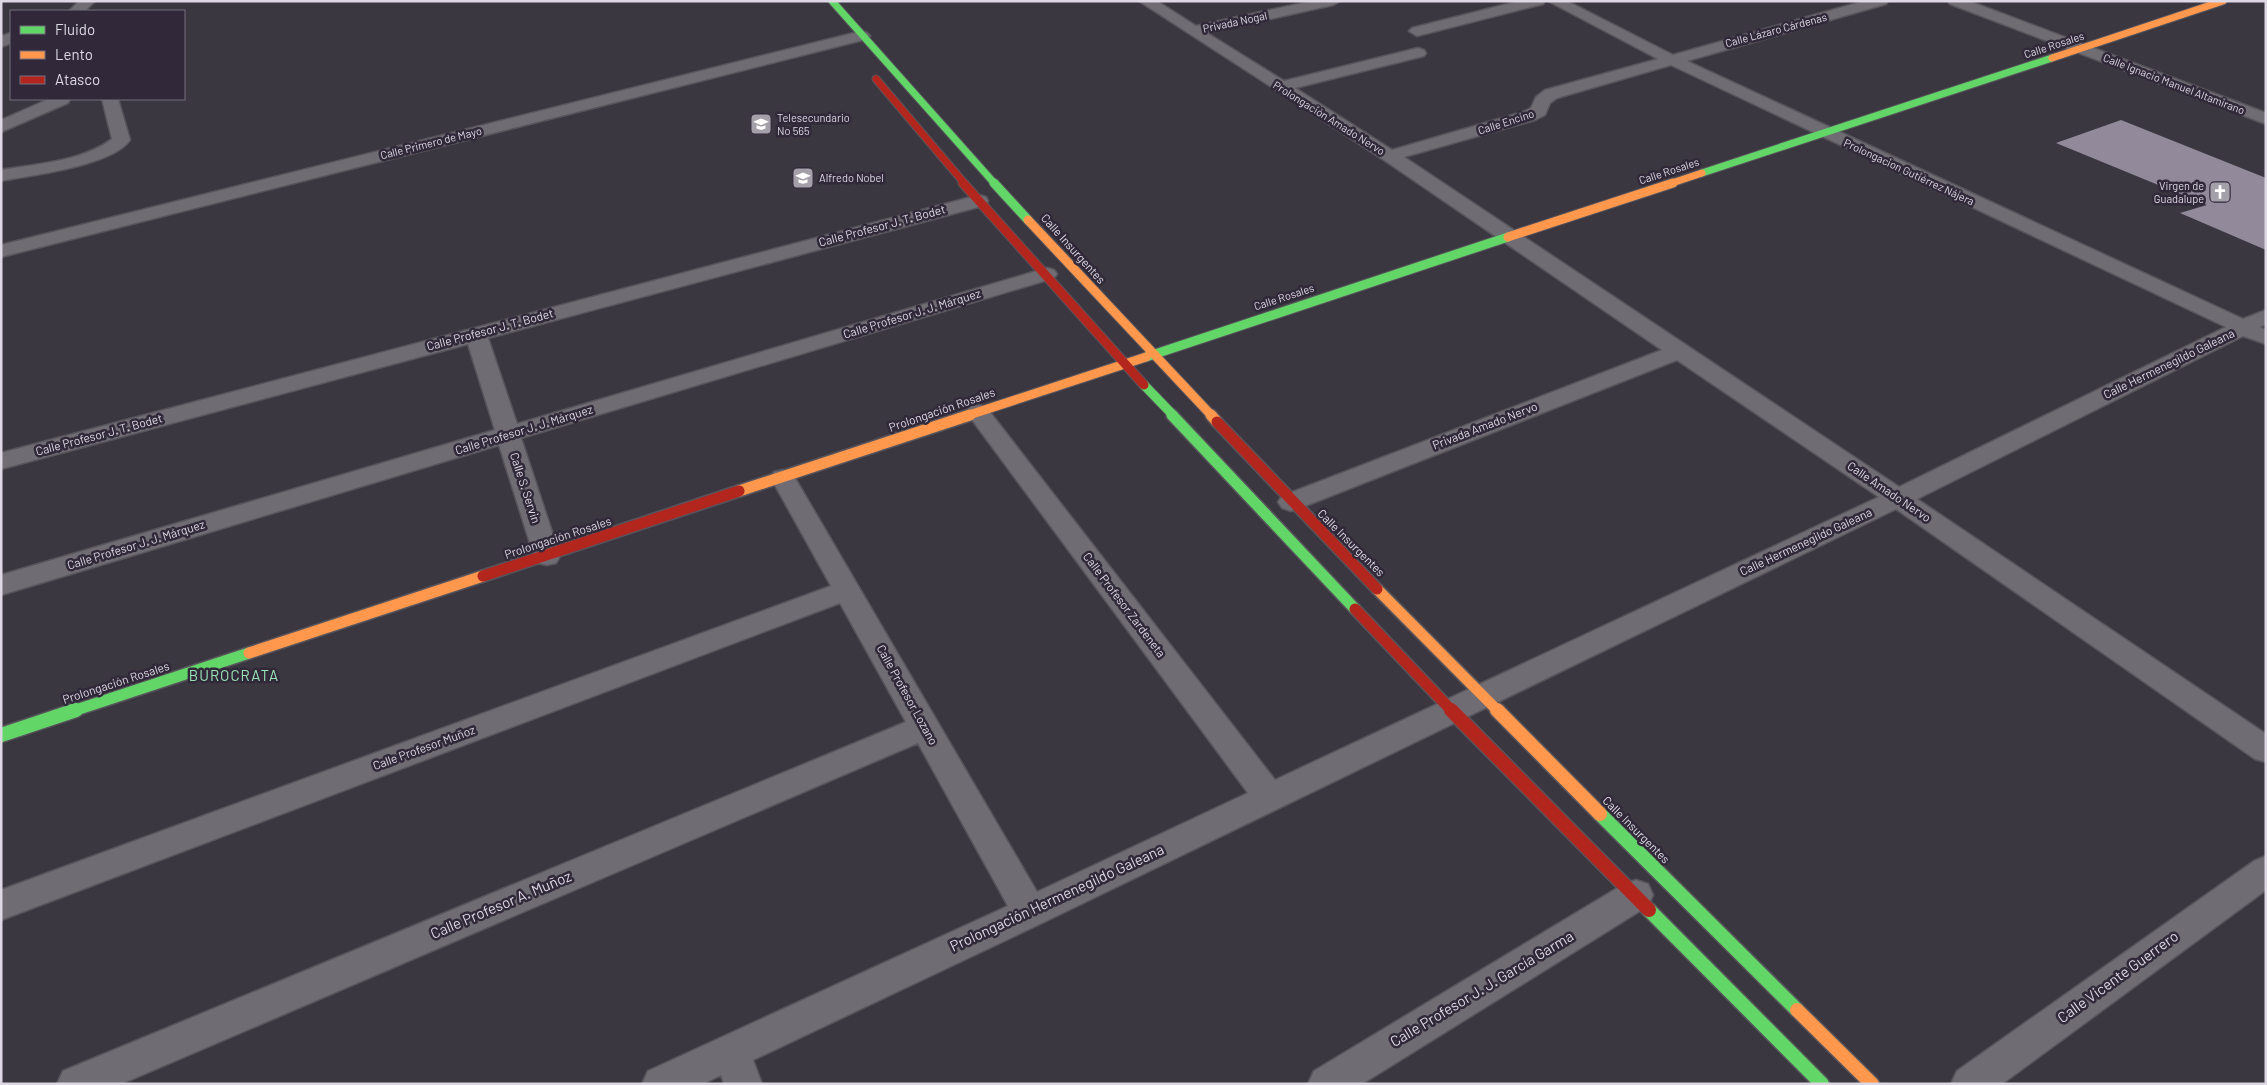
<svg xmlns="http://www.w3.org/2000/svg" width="2267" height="1085" viewBox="0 0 2267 1085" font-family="Barlow,sans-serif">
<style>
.building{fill:#92899b}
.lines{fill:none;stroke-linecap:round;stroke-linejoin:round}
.street-casing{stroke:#57545c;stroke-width:3}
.fast-far3-casing{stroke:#57545c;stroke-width:9}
.fast-far2-casing{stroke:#57545c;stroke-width:11}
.fast-far1-casing{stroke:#57545c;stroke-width:14}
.fast-casing{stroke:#57545c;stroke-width:17}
.slow-far3-casing{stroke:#57545c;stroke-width:9}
.slow-far2-casing{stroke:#57545c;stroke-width:11}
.slow-far1-casing{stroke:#57545c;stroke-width:14}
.slow-casing{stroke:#57545c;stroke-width:17}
.jam-far3-casing{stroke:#57545c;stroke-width:9}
.jam-far2-casing{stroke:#57545c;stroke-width:11}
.jam-far1-casing{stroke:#57545c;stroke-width:14}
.jam-casing{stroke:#57545c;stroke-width:17}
.street{fill:#6f6c73;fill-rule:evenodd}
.fast-far3{stroke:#63d668;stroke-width:7}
.fast-far2{stroke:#63d668;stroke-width:9}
.fast-far1{stroke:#63d668;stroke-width:11}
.fast{stroke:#63d668;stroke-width:14}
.slow-far3{stroke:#ff974d;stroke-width:7}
.slow-far2{stroke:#ff974d;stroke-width:9}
.slow-far1{stroke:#ff974d;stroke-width:11}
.slow{stroke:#ff974d;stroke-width:14}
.jam-far3{stroke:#b3261e;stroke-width:7}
.jam-far2{stroke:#b3261e;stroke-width:9}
.jam-far1{stroke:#b3261e;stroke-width:11}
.jam{stroke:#b3261e;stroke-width:14}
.labels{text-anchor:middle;stroke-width:5;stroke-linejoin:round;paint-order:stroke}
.far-street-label{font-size:11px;fill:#ddd8e3;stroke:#31293a}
.far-poi-label{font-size:11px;fill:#ddd8e3;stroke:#31293a;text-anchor:start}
.street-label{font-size:12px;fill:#ddd8e3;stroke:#31293a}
.quarter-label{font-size:15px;letter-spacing:1px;fill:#98e4b5;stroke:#31293a}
.near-street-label{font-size:15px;fill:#ddd8e3;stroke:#31293a}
</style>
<rect width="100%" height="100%" fill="#3b3740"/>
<!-- building -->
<path class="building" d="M2121,120L2266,178V250L2180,213L2207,205L2056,143Z"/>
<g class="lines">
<!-- street casing -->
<g class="street-casing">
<path id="street" d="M79,1H95L85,11H69Z
M1139,1H1157L1196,26L1312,1H1340L1333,5L1207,33L1284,81L1418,48L1424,50L1426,53L1424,56L1295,88L1392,150L1523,112L1531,108L1536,97L1545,90L1658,59L1548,1H1567L1673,55L1864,1H1888L1886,4L1687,61L2243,319L2266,310V324L2260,327L2266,330V344L2243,336L1917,499L2266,734V762L2255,759L1896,509L1042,923L753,1060L762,1084H724L721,1075L703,1084H642L648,1071L1008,906L918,743L121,1084H57L63,1071L906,722L840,603L1,920V890L831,586L771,478L774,472L783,470L792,472L795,478L1037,892L1248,793L970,417L966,412L970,407L978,405L986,407L1275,780L1879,497L1677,360L1300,508L1291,511L1282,508L1278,502L1282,496L1662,350L1384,160ZM1671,65L2226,327L1899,487L1404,157L1535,120L1545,115L1550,103L1557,98Z
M1519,1H1545L1543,4L1417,36L1409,31L1412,28Z
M1948,1H1969L2266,113V124L1950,4Z
M862,31L867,33L870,36L867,39L1,257V245Z
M11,33V43L1,47V36Z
M49,99H70L68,103L1,132V120Z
M102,99H118L130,140C112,166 32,175 1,181V170C37,164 83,161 112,139Z
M979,195L986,197L988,201L986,205L488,338L517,424L1040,270L1047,268L1054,270L1057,274L1054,278L521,438L560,556L556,563L547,565L538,563L534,556L499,445L1,595V575L495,430L468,344L1,469V453Z
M2266,856V890L2002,1084H1951L1957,1071L2254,861Z
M1636,880L1648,884L1653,895L1648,906L1362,1084H1308L1314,1071L1624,884Z"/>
</g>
<!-- fast-far3 casing -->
<g class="fast-far3-casing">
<path id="fast-far3" d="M832,1L995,184
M1702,173L2052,58"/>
</g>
<!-- fast-far2 casing -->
<g class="fast-far2-casing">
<path id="fast-far2" d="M994,183L1028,220
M1146,357L1508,237
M1144,385L1174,416"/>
</g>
<!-- fast-far1 casing -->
<g class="fast-far1-casing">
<path id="fast-far1" d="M1172,415L1355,609
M73,711L249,653"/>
</g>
<!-- fast casing -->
<g class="fast-casing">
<path id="fast" d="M1,735L76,710
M1600,814L1797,1010
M1649,910L1822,1084"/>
</g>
<!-- slow-far3 casing -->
<g class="slow-far3-casing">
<path id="slow-far3" d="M2052,58L2223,1
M1669,184L1702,173"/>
</g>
<!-- slow-far2 casing -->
<g class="slow-far2-casing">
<path id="slow-far2" d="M1028,220L1212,416
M1508,237L1673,183
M966,416L1146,357"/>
</g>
<!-- slow-far1 casing -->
<g class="slow-far1-casing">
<path id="slow-far1" d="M1211,415L1217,422
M739,491L970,415
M1377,589L1498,711
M249,653L483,576"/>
</g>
<!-- slow casing -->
<g class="slow-casing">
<path id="slow" d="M1497,710L1600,814
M1797,1010L1872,1084"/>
</g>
<!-- jam-far3 casing -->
<g class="jam-far3-casing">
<path id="jam-far3" d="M876,79L965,184"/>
</g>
<!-- jam-far2 casing -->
<g class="jam-far2-casing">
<path id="jam-far2" d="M963,183L1144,385"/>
</g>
<!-- jam-far1 casing -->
<g class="jam-far1-casing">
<path id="jam-far1" d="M1217,422L1377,589
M483,576L739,491
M1355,609L1452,711"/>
</g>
<!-- jam casing -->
<g class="jam-casing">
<path id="jam" d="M1451,710L1649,910"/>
</g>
<!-- street -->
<use href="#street" class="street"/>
<!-- fast-far3 -->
<use href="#fast-far3" class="fast-far3"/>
<!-- fast-far2 -->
<use href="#fast-far2" class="fast-far2"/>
<!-- fast-far1 -->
<use href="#fast-far1" class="fast-far1"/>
<!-- fast -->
<use href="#fast" class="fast"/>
<!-- slow-far3 -->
<use href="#slow-far3" class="slow-far3"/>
<!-- slow-far2 -->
<use href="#slow-far2" class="slow-far2"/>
<!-- slow-far1 -->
<use href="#slow-far1" class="slow-far1"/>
<!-- slow -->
<use href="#slow" class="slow"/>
<!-- jam-far3 -->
<use href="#jam-far3" class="jam-far3"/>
<!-- jam-far2 -->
<use href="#jam-far2" class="jam-far2"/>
<!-- jam-far1 -->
<use href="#jam-far1" class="jam-far1"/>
<!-- jam -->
<use href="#jam" class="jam"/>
</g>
<!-- icons -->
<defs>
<g id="school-square" transform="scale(1.125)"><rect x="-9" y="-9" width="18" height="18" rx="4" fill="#a4a0aa" stroke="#31293a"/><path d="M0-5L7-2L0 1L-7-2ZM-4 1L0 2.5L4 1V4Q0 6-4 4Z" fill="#fff"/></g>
<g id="church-square" transform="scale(1.125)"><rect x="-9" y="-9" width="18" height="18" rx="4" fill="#a4a0aa" stroke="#31293a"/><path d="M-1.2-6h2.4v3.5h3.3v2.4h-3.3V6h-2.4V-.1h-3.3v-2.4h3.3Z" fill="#fff"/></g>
</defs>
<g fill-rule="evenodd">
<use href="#school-square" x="761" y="124"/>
<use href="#school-square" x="803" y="178"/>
<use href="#church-square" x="2220" y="192"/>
</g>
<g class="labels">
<!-- far-street labels -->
<g class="far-street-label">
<text transform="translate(1235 22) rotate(-12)" y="4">Privada Nogal</text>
<text transform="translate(1776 30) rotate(-15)" y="4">Calle Lázaro Cárdenas</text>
<text transform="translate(2054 45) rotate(-18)" y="4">Calle Rosales</text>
<text transform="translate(2174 84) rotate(21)" y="4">Calle Ignacio Manuel Altamirano</text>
<text transform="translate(1329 118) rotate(32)" y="4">Prolongación Amado Nervo</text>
<text transform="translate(1506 122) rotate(-18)" y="4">Calle Encino</text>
<text transform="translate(431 143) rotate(-14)" y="4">Calle Primero de Mayo</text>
<text transform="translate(1669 171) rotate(-18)" y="4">Calle Rosales</text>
<text transform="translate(1909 172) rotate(25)" y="4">Prolongacion Gutiérrez Nájera</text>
<text transform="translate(1284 297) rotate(-18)" y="4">Calle Rosales</text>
</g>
<!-- far-poi labels -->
<g class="far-poi-label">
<text x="777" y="122">Telesecundario<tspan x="777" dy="13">No 565</tspan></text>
<text x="819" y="182">Alfredo Nobel</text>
<text x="2204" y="190" text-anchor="end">Virgen de<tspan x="2204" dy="13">Guadalupe</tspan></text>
</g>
<!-- street labels -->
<g class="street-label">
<text transform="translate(882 226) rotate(-15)" y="4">Calle Profesor J. T. Bodet</text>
<text transform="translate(1073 249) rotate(48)" y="4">Calle Insurgentes</text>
<text transform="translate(912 314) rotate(-17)" y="4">Calle Profesor J. J. Márquez</text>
<text transform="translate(490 330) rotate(-15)" y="4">Calle Profesor J. T. Bodet</text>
<text transform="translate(2169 364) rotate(-26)" y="4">Calle Hermenegildo Galeana</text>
<text transform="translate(942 410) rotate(-19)" y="4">Prolongación Rosales</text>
<text transform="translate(1485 426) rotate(-21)" y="4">Privada Amado Nervo</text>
<text transform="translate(524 430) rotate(-17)" y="4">Calle Profesor J. J. Márquez</text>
<text transform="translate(99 435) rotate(-15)" y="4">Calle Profesor J. T. Bodet</text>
<text transform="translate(525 488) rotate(72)" y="4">Calle S. Servin</text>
<text transform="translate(1889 492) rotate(34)" y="4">Calle Amado Nervo</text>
<text transform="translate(558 538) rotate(-18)" y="4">Prolongación Rosales</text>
<text transform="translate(1806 542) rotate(-25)" y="4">Calle Hermenegildo Galeana</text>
<text transform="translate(1351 543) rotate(45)" y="4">Calle Insurgentes</text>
<text transform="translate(136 545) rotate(-17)" y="4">Calle Profesor J. J. Márquez</text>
<text transform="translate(1124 605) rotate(53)" y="4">Calle Profesor Zardeneta</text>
<text transform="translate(116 683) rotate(-18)" y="4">Prolongación Rosales</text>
<text transform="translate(907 695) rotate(61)" y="4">Calle Profesor Lozano</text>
<text transform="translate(424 748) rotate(-20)" y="4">Calle Profesor Muñoz</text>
<text transform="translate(1636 830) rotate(45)" y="4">Calle Insurgentes</text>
</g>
<!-- quarter labels -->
<g class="quarter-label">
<text x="234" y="681">BUROCRATA</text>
</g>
<!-- near-street labels -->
<g class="near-street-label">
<text transform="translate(1057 898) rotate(-25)" y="5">Prolongación Hermenegildo Galeana</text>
<text transform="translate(501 905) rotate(-23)" y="5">Calle Profesor A. Muñoz</text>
<text transform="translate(2118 977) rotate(-36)" y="5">Calle Vicente Guerrero</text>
<text transform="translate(1482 989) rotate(-31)" y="5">Calle Profesor J. J. García Garma</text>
</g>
</g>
<!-- border -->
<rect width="2267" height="1085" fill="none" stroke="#ddd8e3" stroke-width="5"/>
<!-- legend -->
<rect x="10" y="10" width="175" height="90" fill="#31293a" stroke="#766f7e"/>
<rect x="20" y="26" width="25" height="8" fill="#63d668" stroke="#766f7e"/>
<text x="55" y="35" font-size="15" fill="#ddd8e3">Fluido</text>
<rect x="20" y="51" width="25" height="8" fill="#ff974d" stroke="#766f7e"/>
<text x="55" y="60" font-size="15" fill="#ddd8e3">Lento</text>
<rect x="20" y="76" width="25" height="8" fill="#b3261e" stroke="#766f7e"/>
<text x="55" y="85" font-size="15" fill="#ddd8e3">Atasco</text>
</svg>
